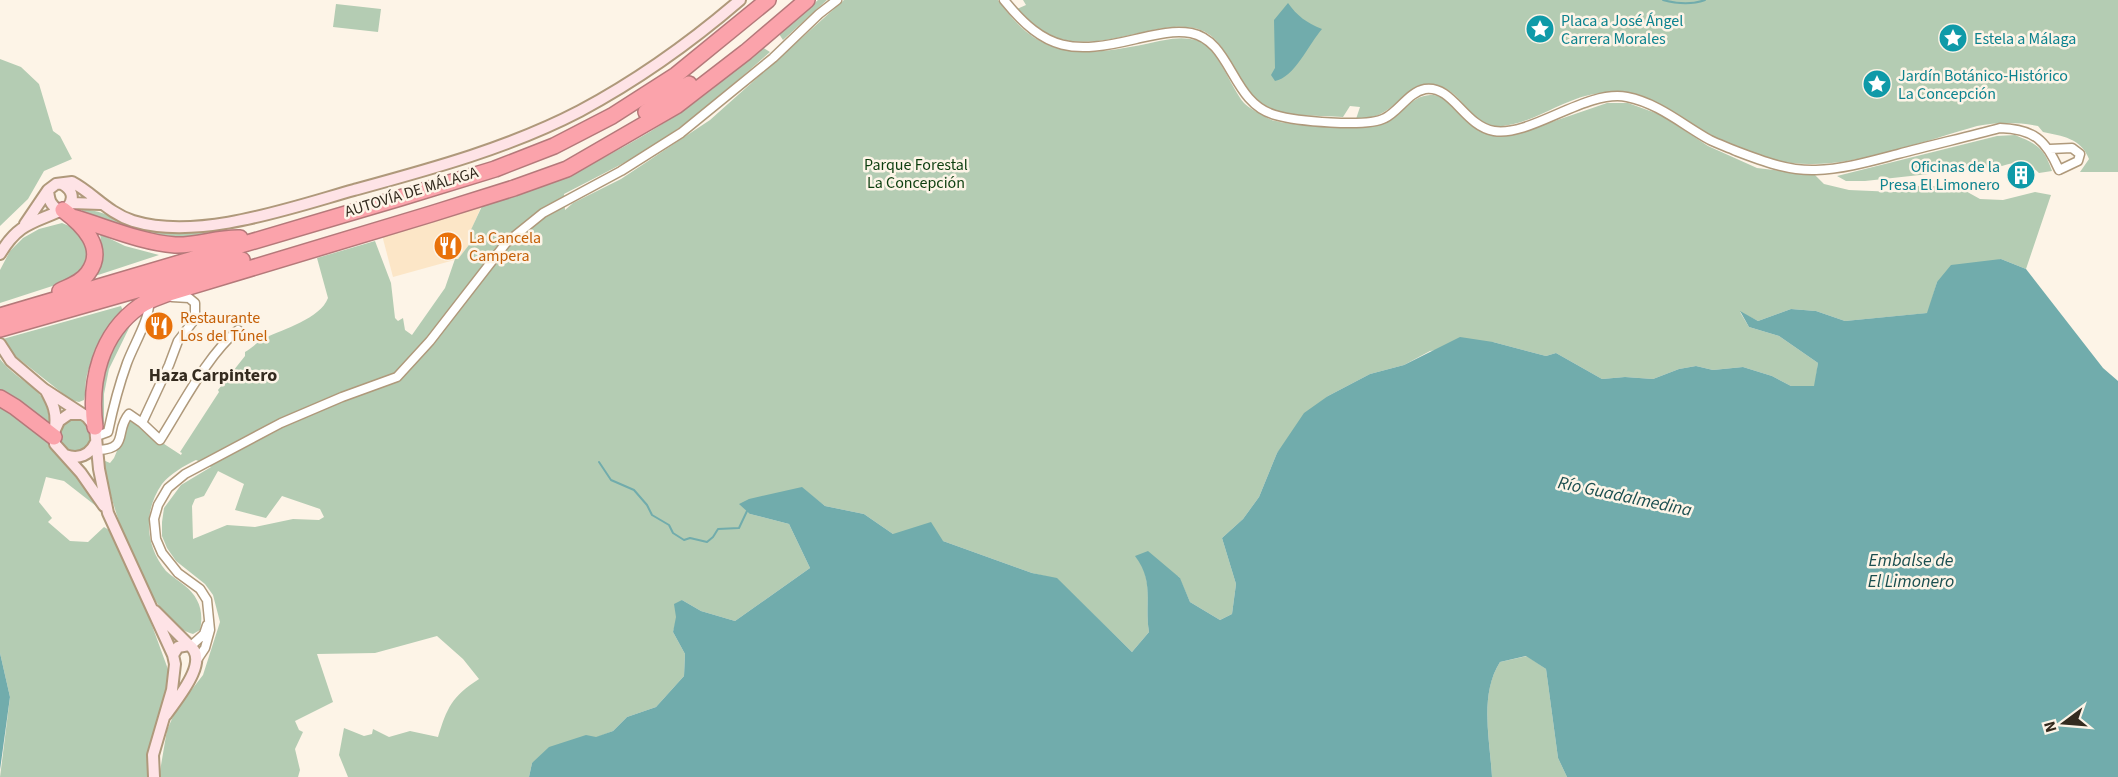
<svg xmlns="http://www.w3.org/2000/svg" width="2118" height="777" viewBox="0 0 2118 777" font-family="'Source Sans 3',sans-serif">
<style>
.built{fill:#fce6c7}
.green{fill:#b4ccb3;fill-rule:evenodd}
.water{fill:#71acac}
.lines{fill:none;stroke-linecap:round;stroke-linejoin:round}
.stream{stroke:#71acac;stroke-width:2}
.street-casing{stroke:#af997b;stroke-width:11}
.secondary-casing{stroke:#af997b;stroke-width:14}
.highway-casing{stroke:#b5797a;stroke-width:18}
.street{stroke:#fff;stroke-width:8}
.secondary{stroke:#fee3e6;stroke-width:10}
.highway{stroke:#fba3ab;stroke-width:15}
.labels{text-anchor:middle;stroke-width:5;stroke-linejoin:round;paint-order:stroke}
.culture-label{font-size:16px;fill:#0d838f;stroke:#fdf4e7;text-anchor:start}
.park-label{font-size:16px;fill:#0c3e0f;stroke:#fdf4e7}
.street-label{font-size:16px;fill:#342b1f;stroke:#fdf4e7}
.food-label{font-size:16px;fill:#c56008;stroke:#fdf4e7;text-anchor:start}
.neighbourhood-label{font-size:18px;font-weight:bold;fill:#342b1f;stroke:#fdf4e7}
.water-label{font-size:18px;font-style:italic;fill:#1a4e4f;stroke:#fdf4e7}
</style>
<rect width="100%" height="100%" fill="#fdf4e7"/>
<!-- built -->
<path class="built" d="M481,207L470,233L472,241L458,259L393,277L382,235Z"/>
<!-- green -->
<path class="green" d="M818,0H827L783,40L779,34Z
M844,0H998C1004,8 1011,17 1018,24C1053,61 1101,53 1146,44C1164,40 1181,35 1199,41C1218,48 1231,88 1244,103C1248,107 1255,111 1259,113C1264,116 1270,120 1276,121C1293,126 1369,131 1384,123C1400,116 1411,96 1430,95C1461,94 1460,143 1514,135L1607,103H1628L1661,115L1708,146L1757,168L1815,175L1824,184L1849,190L1895,192L1917,186H1948L1962,189L1980,199L2003,200L2035,192L2051,195L2026,269L2001,259L1937,282L1928,313L1845,321L1816,311L1791,309L1758,321L1740,312L1749,327L1779,336L1818,363L1815,386H1791L1772,376L1743,367L1713,370L1696,366L1679,369L1653,379L1625,377L1602,379L1556,353L1546,356L1493,342L1430,351L1404,365L1370,374L1328,396L1277,453L1259,497L1243,519L1222,538L1236,584L1232,614L1220,620L1190,602L1179,577L1136,556C1155,582 1144,603 1149,632L1132,652L1057,579L1032,573L943,541L893,534L864,514L825,506L802,488L750,514L789,524L810,568L735,621L701,611L682,600L673,632L685,654L684,676L656,707L627,717L613,731L532,763L529,777H348L339,755L344,728L364,736L372,734L373,729L389,737L410,731L438,737C447,708 452,696 479,679L463,659L437,636L375,653L317,654L333,702L295,721L299,730L303,732L295,749L300,770L298,777H159L167,730L176,710L203,675L220,622L213,595L205,584L176,561L167,548L162,536V522L164,508L181,485L211,467L196,460C184,466 171,473 162,484C143,511 145,546 166,571C171,576 178,580 184,585C199,597 204,611 200,630L193,634C148,623 109,502 103,460L110,463L114,458L130,420L135,419L158,440L181,455L182,453L180,452L219,392L218,390L245,356V352C252,348 257,342 265,338C283,329 320,319 328,298L317,258L375,241L391,283L395,318L398,321L403,318L405,330L412,335L445,288L455,259H458L472,241L469,234L483,204C560,184 629,148 694,103C718,86 739,66 762,47L770,52C737,81 705,110 669,135C637,158 600,175 564,194L565,210L573,203L621,179L710,120ZM218,471L244,484L235,510L266,518L282,496L320,509L324,517L319,520L293,519L255,527L227,525L193,539L192,506L195,499L204,496Z
M1023,0H2118V172H2080L2089,159C2081,138 2062,136 2043,132L2038,126C2019,122 1997,122 1977,126C1928,140 1860,165 1809,164C1778,164 1746,153 1718,139C1699,130 1683,115 1663,107C1654,103 1643,101 1633,98C1626,97 1618,93 1611,93C1571,91 1540,122 1503,126C1468,130 1466,91 1437,86C1414,82 1401,103 1382,113C1374,118 1365,118 1356,119L1360,107L1350,106L1343,117C1319,115 1291,118 1270,109C1234,95 1234,40 1198,29C1182,24 1163,28 1148,31C1109,40 1068,52 1033,26C1027,22 1022,15 1017,9L1026,5Z
M336,4L381,9L378,32L333,27Z
M0,59L21,67L39,84L53,131L60,136L72,159L44,171L28,199L0,226Z
M2015,135C2037,144 2044,148 2052,171L2039,173C2028,162 2017,161 2002,166L1865,181H1846L1837,176L1997,136Z
M82,209C104,210 123,223 145,229C171,236 199,232 225,227V232C188,240 152,237 116,227C105,224 93,217 82,211Z
M62,223L74,228L89,250L85,267L77,278L0,303V270L10,251L23,238L39,229Z
M100,234L125,246L159,255L95,276C102,262 103,250 100,234Z
M121,306L123,311C107,333 91,353 86,380C85,387 86,393 84,400L79,402L71,400L14,355L3,339Z
M131,324L109,369L104,394V424L102,425C100,415 96,402 97,392C100,366 114,342 131,324Z
M0,359C22,387 52,387 49,428L0,391Z
M0,404L46,438L54,453L69,466L86,486L98,505L96,506L64,481L46,477L39,502L52,518L48,522L70,541L88,542L104,527L109,530L150,620L169,672L166,693L157,718L147,777H0L10,697L0,653Z
M59 435a16 16 0 1 1 32 0a16 16 0 1 1-32 0Z
M1527,656L1546,669L1558,758L1567,777H1492C1490,739 1479,695 1500,662Z"/>
<!-- water -->
<path class="water" d="M1288,3C1297,16 1307,23 1322,29C1309,44 1294,78 1275,81L1271,75L1275,68L1274,20Z
M2001,259L2026,269L2103,368L2118,381V777H1567L1558,758L1546,669L1526,656L1500,662C1479,695 1490,740 1492,777H529L532,763L549,747L586,735L596,737L613,731L627,717L656,707L684,676L685,654L673,632L676,617L674,604L682,600L701,611L735,621L810,568L789,524L750,514L739,504L749,499L802,487L825,506L864,514L893,534L931,522L943,541L1032,573L1057,578L1132,652L1149,632C1144,603 1155,582 1135,556L1148,551L1180,578L1190,602L1220,620L1232,614L1236,584L1222,538L1243,519L1259,497L1277,453L1304,413L1328,396L1370,374L1404,365L1460,337L1493,342L1546,356L1556,353L1602,379L1625,377L1653,379L1679,369L1696,366L1713,370L1743,367L1772,376L1791,386H1814L1818,363L1779,336L1749,327L1740,311L1758,321L1791,309L1816,311L1845,321L1927,313L1937,282L1951,265Z
M0,653L10,697L0,770Z"/>
<g class="lines">
<!-- stream -->
<path class="stream" d="M1663,0C1678,4 1691,5 1705,0
M599,462L611,480L634,490L647,505L652,515L669,525L673,533L684,540L690,538L707,542L713,537L718,529L739,528L747,511"/>
<!-- street casing -->
<g class="street-casing">
<path id="street" d="M1004,0C1046,52 1073,54 1136,39C1154,35 1172,30 1191,33C1232,41 1231,103 1275,115C1295,121 1367,128 1385,118C1399,111 1409,92 1425,89C1453,85 1464,126 1494,131C1531,137 1586,89 1627,97C1658,103 1683,125 1710,140C1718,144 1727,147 1736,151C1762,161 1788,171 1816,170C1844,169 1871,161 1898,154C1932,145 1966,137 2000,128C2034,129 2046,140 2059,170L2078,161L2080,154L2072,148L2050,149
M142,423L169,365L178,341L195,319V303L189,298L172,297L170,293
M97,436L108,432C113,408 119,385 127,363C135,342 148,323 150,300
M98,450C130,449 114,431 129,414L142,423L160,440C181,407 208,354 238,330
M191,646L204,634L207,625
M197,660L205,648L210,630L207,600L200,589L178,573L162,553L156,539L154,519L158,505L168,488L185,474L281,423L342,397L397,377L430,341L506,243L543,213L621,171L681,133L773,58L819,14L837,0"/>
</g>
<!-- secondary casing -->
<g class="secondary-casing">
<path id="secondary" d="M71,203L101,204
M59,210C50,205 49,200 48,190L56,184L72,182C93,193 108,213 133,221C198,241 290,208 354,190C431,169 509,148 580,111C638,80 690,43 740,0
M25,224L48,190
M0,254C20,220 37,223 68,207C75,198 72,189 62,184
M0,344L11,361L44,389L87,417L95,427L99,469L108,513L173,655
M46,391C53,404 57,412 55,427
M81,414H69L59,421L54,432L55,444L81,473L104,506
M65,455C79,460 90,455 96,442
M155,611L189,645
M154,777L153,755L172,690L175,664L173,655L178,647L189,645C211,660 177,699 166,715"/>
</g>
<!-- highway casing -->
<g class="highway-casing">
<path id="highway" d="M646,112L689,84
M72,217C107,227 139,242 175,245C197,246 218,237 240,238
M60,291C70,286 81,283 88,273C107,248 82,224 63,210
M0,316L400,198L495,169L554,146L612,116L676,75L768,0
M0,329L242,260
M0,398L15,407L54,437
M95,427C89,382 100,334 140,306C148,300 159,297 169,293L431,214L514,188L567,169L676,106L746,52L807,0"/>
</g>
<!-- street -->
<use href="#street" class="street"/>
<!-- secondary -->
<use href="#secondary" class="secondary"/>
<!-- highway -->
<use href="#highway" class="highway"/>
</g>
<!-- icons -->
<defs>
<g id="sight-disc" transform="scale(1.5)"><circle r="9.5" fill="#0f9aa8" stroke="#fdf4e7"/><path d="M0-6L1.8-2.2L6-1.7L2.9 1.2L3.7 5.4L0 3.3L-3.7 5.4L-2.9 1.2L-6-1.7L-1.8-2.2Z" fill="#fff"/></g>
<g id="building-disc" transform="scale(1.5)"><circle r="9.5" fill="#0f9aa8" stroke="#fdf4e7"/><path d="M-4-6H4V6H1V3H-1V6H-4ZM-2.5-4.3h1.7v1.8h-1.7ZM.8-4.3h1.7v1.8H.8ZM-2.5-1h1.7V.8h-1.7ZM.8-1h1.7V.8H.8Z" fill="#fff"/></g>
<g id="restaurant-disc" transform="scale(1.5)"><circle r="9.5" fill="#e8710a" stroke="#fdf4e7"/><path d="M-5-6h1v4h1v-4h1v4h1v-4h1v5L-1.5 .5V6h-2V.5L-5-1ZM5-6V6H3V1.5H1.5Q1.5-4 5-6Z" fill="#fff"/></g>
</defs>
<g fill-rule="evenodd">
<use href="#sight-disc" x="1540" y="29"/>
<use href="#sight-disc" x="1953" y="38"/>
<use href="#sight-disc" x="1877" y="84"/>
<use href="#building-disc" x="2021" y="175"/>
<use href="#restaurant-disc" x="448" y="246"/>
<use href="#restaurant-disc" x="159" y="326"/>
</g>
<g class="labels">
<!-- culture labels -->
<g class="culture-label">
<text x="1561" y="26">Placa a José Ángel<tspan x="1561" dy="18">Carrera Morales</tspan></text>
<text x="1974" y="44">Estela a Málaga</text>
<text x="1898" y="81">Jardín Botánico-Histórico<tspan x="1898" dy="18">La Concepción</tspan></text>
<text x="2000" y="172" text-anchor="end">Oficinas de la<tspan x="2000" dy="18">Presa El Limonero</tspan></text>
</g>
<!-- park labels -->
<g class="park-label">
<text x="916" y="170">Parque Forestal<tspan x="916" dy="18">La Concepción</tspan></text>
</g>
<!-- street labels -->
<g class="street-label">
<text transform="translate(411 191) rotate(-17)" y="6">AUTOVÍA DE MÁLAGA</text>
</g>
<!-- food labels -->
<g class="food-label">
<text x="469" y="243">La Cancela<tspan x="469" dy="18">Campera</tspan></text>
<text x="180" y="323">Restaurante<tspan x="180" dy="18">Los del Túnel</tspan></text>
</g>
<!-- neighbourhood labels -->
<g class="neighbourhood-label">
<text x="213" y="381">Haza Carpintero</text>
</g>
<!-- water labels -->
<g class="water-label">
<text transform="translate(1625 496) rotate(12)" y="6">Río Guadalmedina</text>
<text x="1911" y="566">Embalse de<tspan x="1911" dy="21">El Limonero</tspan></text>
</g>
</g>
<!-- north arrow -->
<g transform="translate(2064 723) rotate(254)" stroke="#fdf4e7" stroke-width="4.5" paint-order="stroke">
<path d="M0-4.5L10 22L0 15L-10 22Z" fill="#342b1f"/>
<text y="-9" font-size="16" font-weight="bold" text-anchor="middle" fill="#342b1f">N</text>
</g>
</svg>
